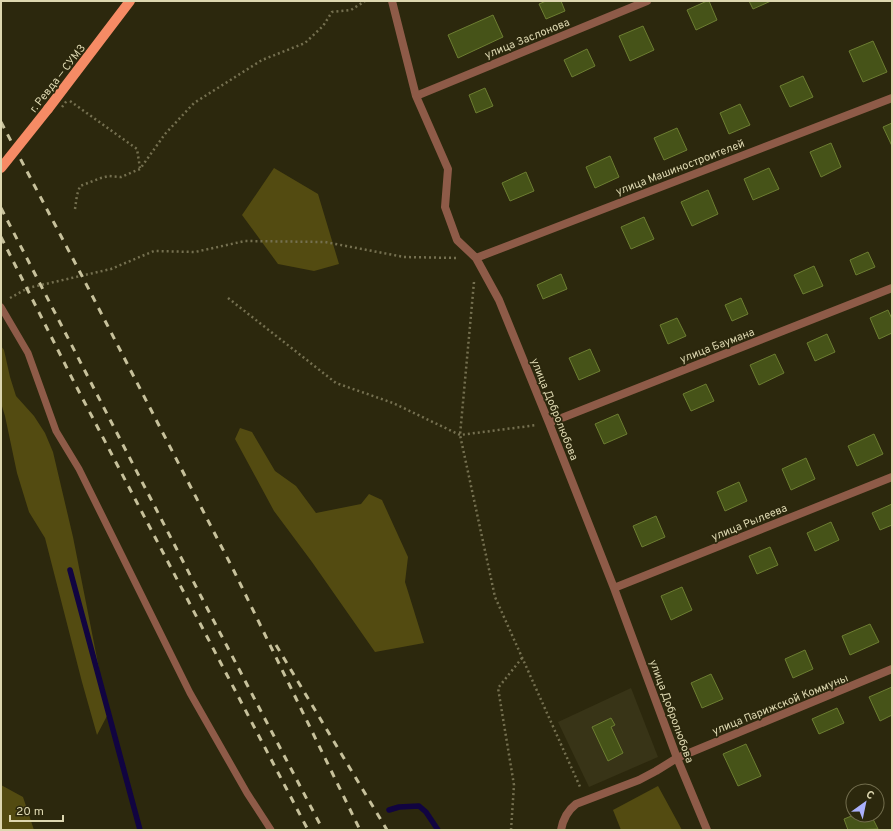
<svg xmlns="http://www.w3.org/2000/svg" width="893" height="831" viewBox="0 0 893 831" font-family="Overpass,sans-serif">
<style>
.built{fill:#383417}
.green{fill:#534b11}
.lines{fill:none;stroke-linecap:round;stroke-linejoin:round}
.stream{stroke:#110441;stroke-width:5.5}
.building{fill:#465318;stroke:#6d7e32}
.path{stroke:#757050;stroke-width:2.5;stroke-dasharray:2 3;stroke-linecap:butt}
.lane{stroke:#8e5b48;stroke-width:7}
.street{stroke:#8e5b48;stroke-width:8}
.primary{stroke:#f68b65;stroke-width:10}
.rail{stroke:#c7c19b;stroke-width:3;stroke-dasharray:7 7;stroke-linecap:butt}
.path-bridge{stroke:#757050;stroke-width:2.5;stroke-dasharray:2 3;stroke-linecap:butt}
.primary-bridge{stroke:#f68b65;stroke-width:10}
.labels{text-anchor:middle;stroke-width:3.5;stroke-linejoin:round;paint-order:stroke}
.street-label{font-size:11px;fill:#ddd7b0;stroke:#2c280d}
</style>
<rect width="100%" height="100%" fill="#2c280d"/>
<!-- built -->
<path class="built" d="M631,688L658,757L589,787L558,722Z"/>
<!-- green -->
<path class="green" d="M274,168L318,194L339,264L314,271L278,264L242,215Z
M1,346L4,350L10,377L16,396L34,416L45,433L53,452L73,537L108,714L97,735L82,682L45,538L29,512L17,473L5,416L1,403Z
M240,428L252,432L275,471L296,486L316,513L361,504L369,494L382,500L408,557L405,582L424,643L375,652L312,562L274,511L235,439Z
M1,785L23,797L34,830H1Z
M658,786L682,830H621L613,810Z"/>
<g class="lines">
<!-- stream -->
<path class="stream" d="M70,570L140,830
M389,810L399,807L419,806L426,812L438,830"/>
</g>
<!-- building -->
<path class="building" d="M546,1H561L565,11L546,19L539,4Z
M707,1H709L717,20L696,30L687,10Z
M749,1H771L753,9Z
M493,15L503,37L458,58L448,35Z
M643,26L654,50L630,61L619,36Z
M873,41L887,72L863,82L849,51Z
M587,49L595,66L572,77L564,60Z
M803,76L813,97L790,107L780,86Z
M485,88L493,106L476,113L469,95Z
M740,104L750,125L729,134L720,113Z
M892,123V146L883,127Z
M677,128L687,150L664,160L654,138Z
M831,143L841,167L821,177L810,152Z
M610,156L619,177L595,188L586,167Z
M769,168L779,189L753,200L744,179Z
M526,172L534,191L510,201L502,183Z
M708,190L718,214L692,226L681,202Z
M644,217L654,239L631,249L621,227Z
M868,252L875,267L856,275L850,260Z
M814,266L823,286L803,294L794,275Z
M561,274L567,289L543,299L537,285Z
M741,298L748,314L732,321L725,305Z
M888,310L892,319V333L879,339L870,318Z
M677,318L686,336L668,344L660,325Z
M827,334L835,352L815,361L807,343Z
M590,349L600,371L579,380L569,358Z
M775,354L784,373L759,385L750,365Z
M706,384L714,401L691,411L683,394Z
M618,414L627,434L604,444L595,424Z
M874,434L883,454L857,466L848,446Z
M806,458L815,479L791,490L782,469Z
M739,482L747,501L725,511L717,492Z
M892,504V525L880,530L872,513Z
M656,516L665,537L642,547L633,526Z
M831,522L839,540L815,551L807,533Z
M770,547L778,565L757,574L749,556Z
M682,587L692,610L671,620L661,596Z
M870,624L879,642L850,655L842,636Z
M805,650L813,669L793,678L785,659Z
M711,674L723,699L702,708L691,683Z
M892,687V715L880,721L869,697Z
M837,708L844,723L819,734L812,719Z
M611,718L615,725L611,727L623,753L608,761L592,727Z
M746,744L761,776L738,786L723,754Z
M854,815H871L878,829L848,830L844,819Z"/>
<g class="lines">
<!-- path -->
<path class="path" d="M70,101L137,149L140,168
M75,209L77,195L80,186L101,178L109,176L121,177L140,169L165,134L194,103L262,60L305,43L323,26L332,12L351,10L365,1
M474,282L460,435L495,597L581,789
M10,298L28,288L111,269L154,251L195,252L245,241L325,242L404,257L458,258
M228,298L336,383L393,403L460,435L537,425
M511,830L514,785L498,688L522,658"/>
<!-- lane -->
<path class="lane" d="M1,307L28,353L56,431L79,469L190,693L247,793L271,830"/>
<!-- street -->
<path class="street" d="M392,1L416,96L448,169L445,207L457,240L476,258L499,300L549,423L614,588L677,758L707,830
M416,96L647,1
M476,258L892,98
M549,423L892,288
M614,588L892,477
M561,830C563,819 567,811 576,804L639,780L656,771L677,758L892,669"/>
<!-- primary -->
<path class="primary" d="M48,109L130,1"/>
<!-- rail -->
<path class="rail" d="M1,122L82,276L234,571L360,830
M1,208L206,606L323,830
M1,237L75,384L308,830
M276,645L387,830"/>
<!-- path-bridge -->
<path class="path-bridge" d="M62,107L68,99"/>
<!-- primary-bridge -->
<path class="primary-bridge" d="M1,168L48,109"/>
</g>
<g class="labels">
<!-- street labels -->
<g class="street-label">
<text transform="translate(527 38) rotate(-22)" y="4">улица Заслонова</text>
<text transform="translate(57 78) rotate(-52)" y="4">г. Ревда — СУМЗ</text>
<text transform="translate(680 167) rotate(-21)" y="4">улица Машиностроителей</text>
<text transform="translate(717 345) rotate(-21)" y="4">улица Баумана</text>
<text transform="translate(555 409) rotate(68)" y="4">улица Добролюбова</text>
<text transform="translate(749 522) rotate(-22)" y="4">улица Рылеева</text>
<text transform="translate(780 704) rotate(-22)" y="4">улица Парижской Коммуны</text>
<text transform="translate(672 711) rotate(70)" y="4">улица Добролюбова</text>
</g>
</g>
<!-- border -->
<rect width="893" height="831" fill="none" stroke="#ddd7b0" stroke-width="4"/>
<!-- north arrow -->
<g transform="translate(865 803) rotate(33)"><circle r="19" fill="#2c280d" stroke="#736e4e"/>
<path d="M0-3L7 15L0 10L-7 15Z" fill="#aab0fb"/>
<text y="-6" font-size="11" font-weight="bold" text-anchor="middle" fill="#ddd7b0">С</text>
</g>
<!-- scale -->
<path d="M10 815v6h53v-6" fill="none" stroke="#ddd7b0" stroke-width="2"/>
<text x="16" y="815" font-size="12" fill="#ddd7b0" stroke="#2c280d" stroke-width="3" paint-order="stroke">20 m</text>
</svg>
